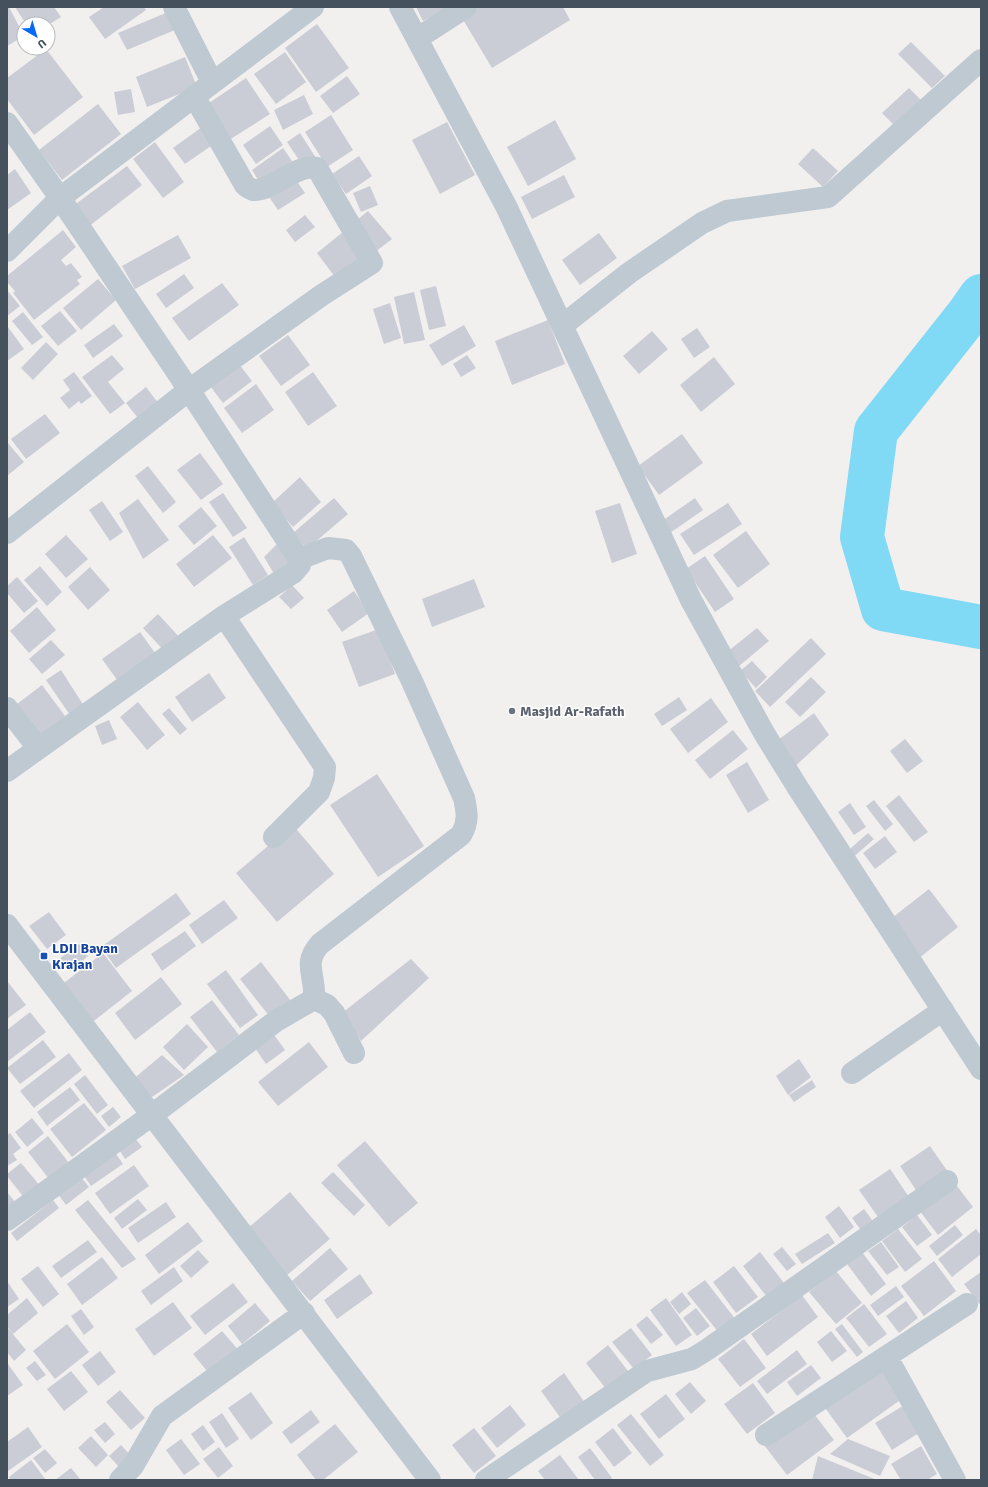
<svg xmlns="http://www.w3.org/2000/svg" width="988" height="1487" viewBox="0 0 988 1487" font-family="Signika,sans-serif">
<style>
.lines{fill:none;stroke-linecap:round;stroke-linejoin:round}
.river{stroke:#81daf5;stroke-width:44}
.building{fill:#cacdd5}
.minor{stroke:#bec9d2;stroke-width:22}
.worship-dot{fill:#6b7280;stroke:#fff;stroke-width:1.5}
.transit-dot{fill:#1a4fb4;stroke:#fff;stroke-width:1.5}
.labels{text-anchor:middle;stroke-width:3;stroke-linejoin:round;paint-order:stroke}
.worship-label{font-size:14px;font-weight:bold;fill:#5b616d;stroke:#fff;text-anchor:start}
.transit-label{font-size:14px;font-weight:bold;fill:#164399;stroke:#fff;text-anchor:start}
</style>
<rect width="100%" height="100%" fill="#f2efef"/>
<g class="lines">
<!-- river -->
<path class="river" d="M981,296L967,316L876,431L862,537L883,609L981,627"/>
</g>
<!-- building -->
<path class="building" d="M9,7L24,36L7,46V9Z
M15,7H54L61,17L48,25L26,24Z
M104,7H144L146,10L105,39L89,17Z
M416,7H450L423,21Z
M479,7H563L570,20L492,68L462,18Z
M168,12L175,30L127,50L118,33Z
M317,24L349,68L316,92L285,48Z
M911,42L945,76L932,88L898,54Z
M46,49L83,97L34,135L7,99V78Z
M285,52L306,82L276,104L254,74Z
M185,57L197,87L147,107L136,77Z
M347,76L360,94L333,113L320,96Z
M246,78L270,114L226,142L203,107Z
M909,88L922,101L896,127L882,113Z
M131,89L135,112L118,115L114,92Z
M304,95L313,114L283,130L274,110Z
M98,104L121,134L62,180L39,150Z
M331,115L353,150L327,167L305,132Z
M555,120L576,159L528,186L507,147Z
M447,122L475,175L440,194L412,140Z
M270,126L283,145L256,164L243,145Z
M202,127L214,144L185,164L173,148Z
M300,133L316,158L303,166L287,142Z
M155,142L184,182L163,198L133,159Z
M283,148L292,161L260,183L252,170Z
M813,148L838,171L823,187L798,164Z
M359,156L372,176L346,194L332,174Z
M127,166L142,185L88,227L73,206Z
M15,169L31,193L7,210V175Z
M564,175L575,197L532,219L521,197Z
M294,177L305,193L278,210L267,194Z
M370,186L378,205L361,212L353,193Z
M368,211L392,239L375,252L352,224Z
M305,215L315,227L295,242L286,230Z
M63,230L76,247L61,260L66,266L71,263L82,277L77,280L80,284L34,320L13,293L15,291L7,282V276Z
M343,232L365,260L338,281L317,253Z
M599,233L617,258L580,285L562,260Z
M178,235L191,258L135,289L122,266Z
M184,274L194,288L166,308L156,294Z
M98,279L116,300L81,330L63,308Z
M222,283L239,305L189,341L172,318Z
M436,286L446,326L429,330L420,290Z
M7,290L20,306L7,316Z
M414,292L425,340L404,344L394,297Z
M390,303L401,338L384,344L373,309Z
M60,311L77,331L58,346L41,326Z
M23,312L43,337L32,345L12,321Z
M548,320L565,364L512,385L495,341Z
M114,324L123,336L93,358L84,345Z
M464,325L476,346L442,366L429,345Z
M8,327L24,349L7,361V328Z
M697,328L710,347L694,358L681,339Z
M652,331L668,349L639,374L623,356Z
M288,335L310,365L281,386L259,356Z
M46,342L58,354L33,380L21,368Z
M112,355L124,369L108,382L125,403L110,414L82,377Z
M467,355L476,368L461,377L453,364Z
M714,357L735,384L701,412L680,385Z
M239,364L252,381L223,403L210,386Z
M74,372L92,396L81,404L79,401L69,409L60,398L70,390L63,380Z
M313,372L337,406L308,426L285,392Z
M256,384L274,410L242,433L224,408Z
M146,387L162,408L142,423L126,403Z
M45,414L60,433L26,459L11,439Z
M682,434L703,463L659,495L638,466Z
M7,442L24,462L7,476Z
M200,453L223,484L201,500L177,470Z
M148,466L176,502L163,513L135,476Z
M300,477L321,502L293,527L272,503Z
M223,493L247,528L233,537L209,502Z
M334,498L348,514L307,549L293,533Z
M695,498L703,510L670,533L662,521Z
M138,499L169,540L143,559L119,513Z
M102,501L123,532L110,541L89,510Z
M620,503L637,554L612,563L595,511Z
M728,503L742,524L694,555L680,534Z
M201,507L217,526L194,545L178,526Z
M746,531L770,564L738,588L713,555Z
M66,535L88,559L66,578L45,554Z
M213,535L232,558L194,587L176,564Z
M244,537L268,575L253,585L229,547Z
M277,544L290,563L274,574L264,557Z
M705,556L734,599L715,612L686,569Z
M40,566L62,592L47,606L24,580Z
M90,567L110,590L88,610L68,587Z
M17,577L38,601L24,613L7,593V586Z
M474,579L485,607L432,627L422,599Z
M292,585L304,598L291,609L279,597Z
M354,591L369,613L342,632L327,610Z
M37,607L56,630L29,653L10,631Z
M158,614L182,640L167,654L143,628Z
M757,628L769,641L739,666L727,652Z
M379,629L395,674L359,687L342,642Z
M140,632L158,657L120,684L102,659Z
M811,638L826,654L770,707L755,691Z
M51,640L65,655L42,674L29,659Z
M752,661L767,677L756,688L740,671Z
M61,670L86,709L72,718L46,680Z
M209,673L226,698L192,722L175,697Z
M811,677L826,692L800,717L785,702Z
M42,685L65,716L40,735L17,704Z
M679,697L687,710L662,726L654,714Z
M711,698L728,722L688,753L670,729Z
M138,702L165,735L147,750L120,717Z
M169,708L187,729L180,735L162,714Z
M814,713L829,735L790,771L774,743Z
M109,720L117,739L102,745L95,726Z
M733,730L748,749L710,779L695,760Z
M905,739L923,761L907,773L890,751Z
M747,762L769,800L748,813L726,775Z
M377,774L424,846L378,877L330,805Z
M899,795L928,832L914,842L886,806Z
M874,800L893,824L885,831L866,806Z
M850,803L866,827L854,835L838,812Z
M293,825L334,874L277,922L236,873Z
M868,833L874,839L849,861L843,855Z
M885,836L897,852L875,869L863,853Z
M929,889L958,927L918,959L888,921Z
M176,893L191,914L116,968L101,947Z
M224,900L238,918L202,944L189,925Z
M49,912L66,935L47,949L29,926Z
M185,931L196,946L162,971L151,954Z
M79,944L88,956L70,971L59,959Z
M103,953L132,991L90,1024L60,986Z
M411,959L429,978L361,1041L342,1013Z
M261,962L291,1001L270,1017L240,979Z
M226,970L258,1015L240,1028L207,984Z
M161,977L182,1004L135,1040L115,1013Z
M7,981L26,1005L7,1019Z
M212,1000L239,1035L217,1052L190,1017Z
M30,1012L46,1032L7,1062V1030Z
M187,1024L208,1047L184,1070L163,1047Z
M272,1032L285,1050L266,1064L253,1045Z
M43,1040L56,1057L20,1084L7,1068Z
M309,1042L328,1067L278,1106L258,1082Z
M69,1053L82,1070L34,1108L20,1091Z
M162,1055L184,1075L152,1097L132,1080Z
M799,1059L811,1077L788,1095L776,1076Z
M85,1075L108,1105L97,1114L74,1084Z
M812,1080L816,1087L794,1102L789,1095Z
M70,1087L80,1100L47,1126L37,1112Z
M84,1103L106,1130L72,1157L50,1129Z
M113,1107L121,1117L109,1127L101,1116Z
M32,1118L44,1133L27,1147L15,1132Z
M10,1133L21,1148L13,1154L17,1160L7,1166V1135Z
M48,1136L69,1163L49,1179L28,1152Z
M134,1137L142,1147L125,1159L118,1148Z
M365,1141L418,1203L389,1227L337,1165Z
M930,1146L948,1172L918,1193L900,1166Z
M114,1151L123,1164L91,1186L82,1173Z
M21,1163L41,1187L26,1200L7,1176V1174Z
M134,1165L149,1186L110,1214L95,1193Z
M890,1169L909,1197L878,1217L859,1190Z
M333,1172L365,1205L354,1216L321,1183Z
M81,1177L89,1187L66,1205L58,1194Z
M954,1182L973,1207L938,1235L919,1210Z
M7,1192L19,1207L7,1217Z
M290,1192L330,1239L286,1276L247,1229Z
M138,1199L147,1210L122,1229L114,1218Z
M53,1200L59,1208L17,1241L11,1233Z
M88,1200L136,1259L122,1268L75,1210Z
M166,1202L176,1217L138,1243L128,1228Z
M839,1206L854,1227L840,1238L825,1217Z
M864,1209L875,1224L863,1233L852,1218Z
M917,1215L932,1235L917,1246L902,1227Z
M188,1222L203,1241L159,1274L145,1255Z
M955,1225L963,1235L937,1256L929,1246Z
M898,1229L922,1259L905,1272L882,1241Z
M976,1229L981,1235V1254L952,1277L938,1259Z
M828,1233L835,1243L802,1264L795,1254Z
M88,1240L97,1252L61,1278L52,1266Z
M881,1242L899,1267L887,1275L868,1251Z
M782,1247L796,1264L787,1271L773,1254Z
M330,1248L348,1269L310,1301L292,1281Z
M198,1250L209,1262L191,1278L180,1266Z
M760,1252L784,1283L767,1297L743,1266Z
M862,1252L886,1284L871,1296L847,1264Z
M102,1257L118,1278L82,1305L67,1284Z
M934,1261L956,1291L924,1316L901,1286Z
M38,1266L59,1294L43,1307L21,1279Z
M734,1266L758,1297L736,1313L713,1282Z
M174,1267L183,1281L151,1305L141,1291Z
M836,1271L862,1303L836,1324L809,1292Z
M981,1272V1306L964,1284Z
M360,1274L373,1293L337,1319L324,1300Z
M705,1280L736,1320L719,1333L687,1293Z
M7,1281L19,1299L7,1307Z
M233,1283L248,1302L205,1335L190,1316Z
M896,1286L904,1297L878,1316L870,1305Z
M682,1292L691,1304L679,1314L670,1302Z
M802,1295L818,1317L767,1356L751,1334Z
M27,1298L38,1313L13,1334L7,1326V1315Z
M666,1298L692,1335L676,1346L650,1310Z
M906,1301L918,1318L899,1333L886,1316Z
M173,1302L192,1328L154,1356L135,1329Z
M255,1303L270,1321L242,1344L228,1326Z
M864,1304L887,1334L869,1347L846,1318Z
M696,1308L710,1326L697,1336L683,1318Z
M81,1309L94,1327L84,1335L71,1316Z
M647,1316L663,1335L651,1344L636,1325Z
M67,1324L89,1352L55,1379L33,1351Z
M842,1324L863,1352L857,1357L835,1329Z
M7,1327L26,1350L14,1361L7,1352Z
M631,1328L652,1355L634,1369L612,1342Z
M222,1331L241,1353L212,1377L193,1354Z
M831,1331L847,1351L832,1362L817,1342Z
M744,1339L766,1368L740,1387L718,1359Z
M608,1345L628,1371L606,1389L586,1363Z
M797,1350L807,1364L767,1394L757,1381Z
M100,1351L116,1372L98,1386L82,1365Z
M35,1361L46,1375L37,1381L26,1368Z
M7,1364H8L23,1385L7,1396Z
M879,1364L903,1398L847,1438L823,1405Z
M811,1365L821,1378L797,1396L787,1382Z
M71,1371L88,1392L64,1411L47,1389Z
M564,1373L585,1403L562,1420L541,1391Z
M690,1382L706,1401L691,1414L675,1394Z
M753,1383L775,1413L747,1434L724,1404Z
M120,1390L145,1418L131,1430L106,1402Z
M251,1392L273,1423L251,1440L228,1408Z
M666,1394L685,1419L659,1439L640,1414Z
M906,1404L922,1431L892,1450L875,1423Z
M510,1405L526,1425L497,1448L481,1428Z
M311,1410L320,1422L291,1444L282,1432Z
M811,1410L834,1440L787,1475L764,1445Z
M222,1413L239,1439L226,1448L209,1422Z
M631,1414L664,1455L650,1466L617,1425Z
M105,1422L115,1434L105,1443L94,1430Z
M335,1424L358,1452L323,1480H316L297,1455Z
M203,1425L215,1442L203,1451L191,1434Z
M28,1427L42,1447L8,1471L7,1442Z
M474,1428L496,1456L474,1473L452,1445Z
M613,1428L632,1453L614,1467L595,1442Z
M91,1436L108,1455L96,1467L78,1448Z
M181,1439L200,1464L184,1475L166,1450Z
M848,1439L890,1456L880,1476L830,1454Z
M121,1445L133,1458L121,1469L109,1456Z
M921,1446L937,1474L927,1480H901L891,1464Z
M219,1447L233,1466L218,1478L203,1459Z
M590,1448L612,1478L610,1480H595L578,1457Z
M45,1449L57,1463L45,1473L33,1458Z
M560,1455L579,1480H545L538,1471Z
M818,1456L877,1480H812Z
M31,1460L46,1480H11L9,1477Z
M71,1468L81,1480H55Z"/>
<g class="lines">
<!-- minor -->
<path class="minor" d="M174,7L212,82
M400,7L506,206L691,600L764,733L798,788L981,1069
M418,38L466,7
M7,123L60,198L313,7
M7,251L60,198L189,390L299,559L300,565L293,573L224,616L7,771
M563,325L629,273L702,223L727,211L828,197L981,60
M7,533L189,390L322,295L372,263L317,168C297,163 271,192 253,190C251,189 247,187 245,185L194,96
M299,559L328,548L346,550L351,556L411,679L464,798C467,812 469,822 461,835L320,944C302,964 316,974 314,999
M224,616L325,767L324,778L319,792L274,837
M7,708L38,748
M7,925L430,1480
M852,1073L943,1010
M7,1220L152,1115L276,1021L314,999L327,1005L334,1013L354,1053
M887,1357L955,1480
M766,1435L967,1304
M120,1480L133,1466L162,1416L304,1313
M486,1480L647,1371L692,1359L708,1349L947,1181"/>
</g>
<!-- markers -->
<circle class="worship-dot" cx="512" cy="711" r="4"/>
<rect class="transit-dot" x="40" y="952" width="8" height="8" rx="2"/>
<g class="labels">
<!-- worship labels -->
<g class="worship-label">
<text x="520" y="716">Masjid Ar-Rafath</text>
</g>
<!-- transit labels -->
<g class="transit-label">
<text x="52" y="953">LDII Bayan<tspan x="52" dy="16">Krajan</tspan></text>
</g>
</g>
<!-- border -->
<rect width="988" height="1487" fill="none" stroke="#45525e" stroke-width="16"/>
<!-- north arrow -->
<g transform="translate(36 36) rotate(142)"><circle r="19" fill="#ffffff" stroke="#b5babf"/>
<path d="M0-3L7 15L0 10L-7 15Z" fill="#0669f5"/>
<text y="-6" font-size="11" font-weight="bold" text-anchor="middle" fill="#45525e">U</text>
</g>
</svg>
